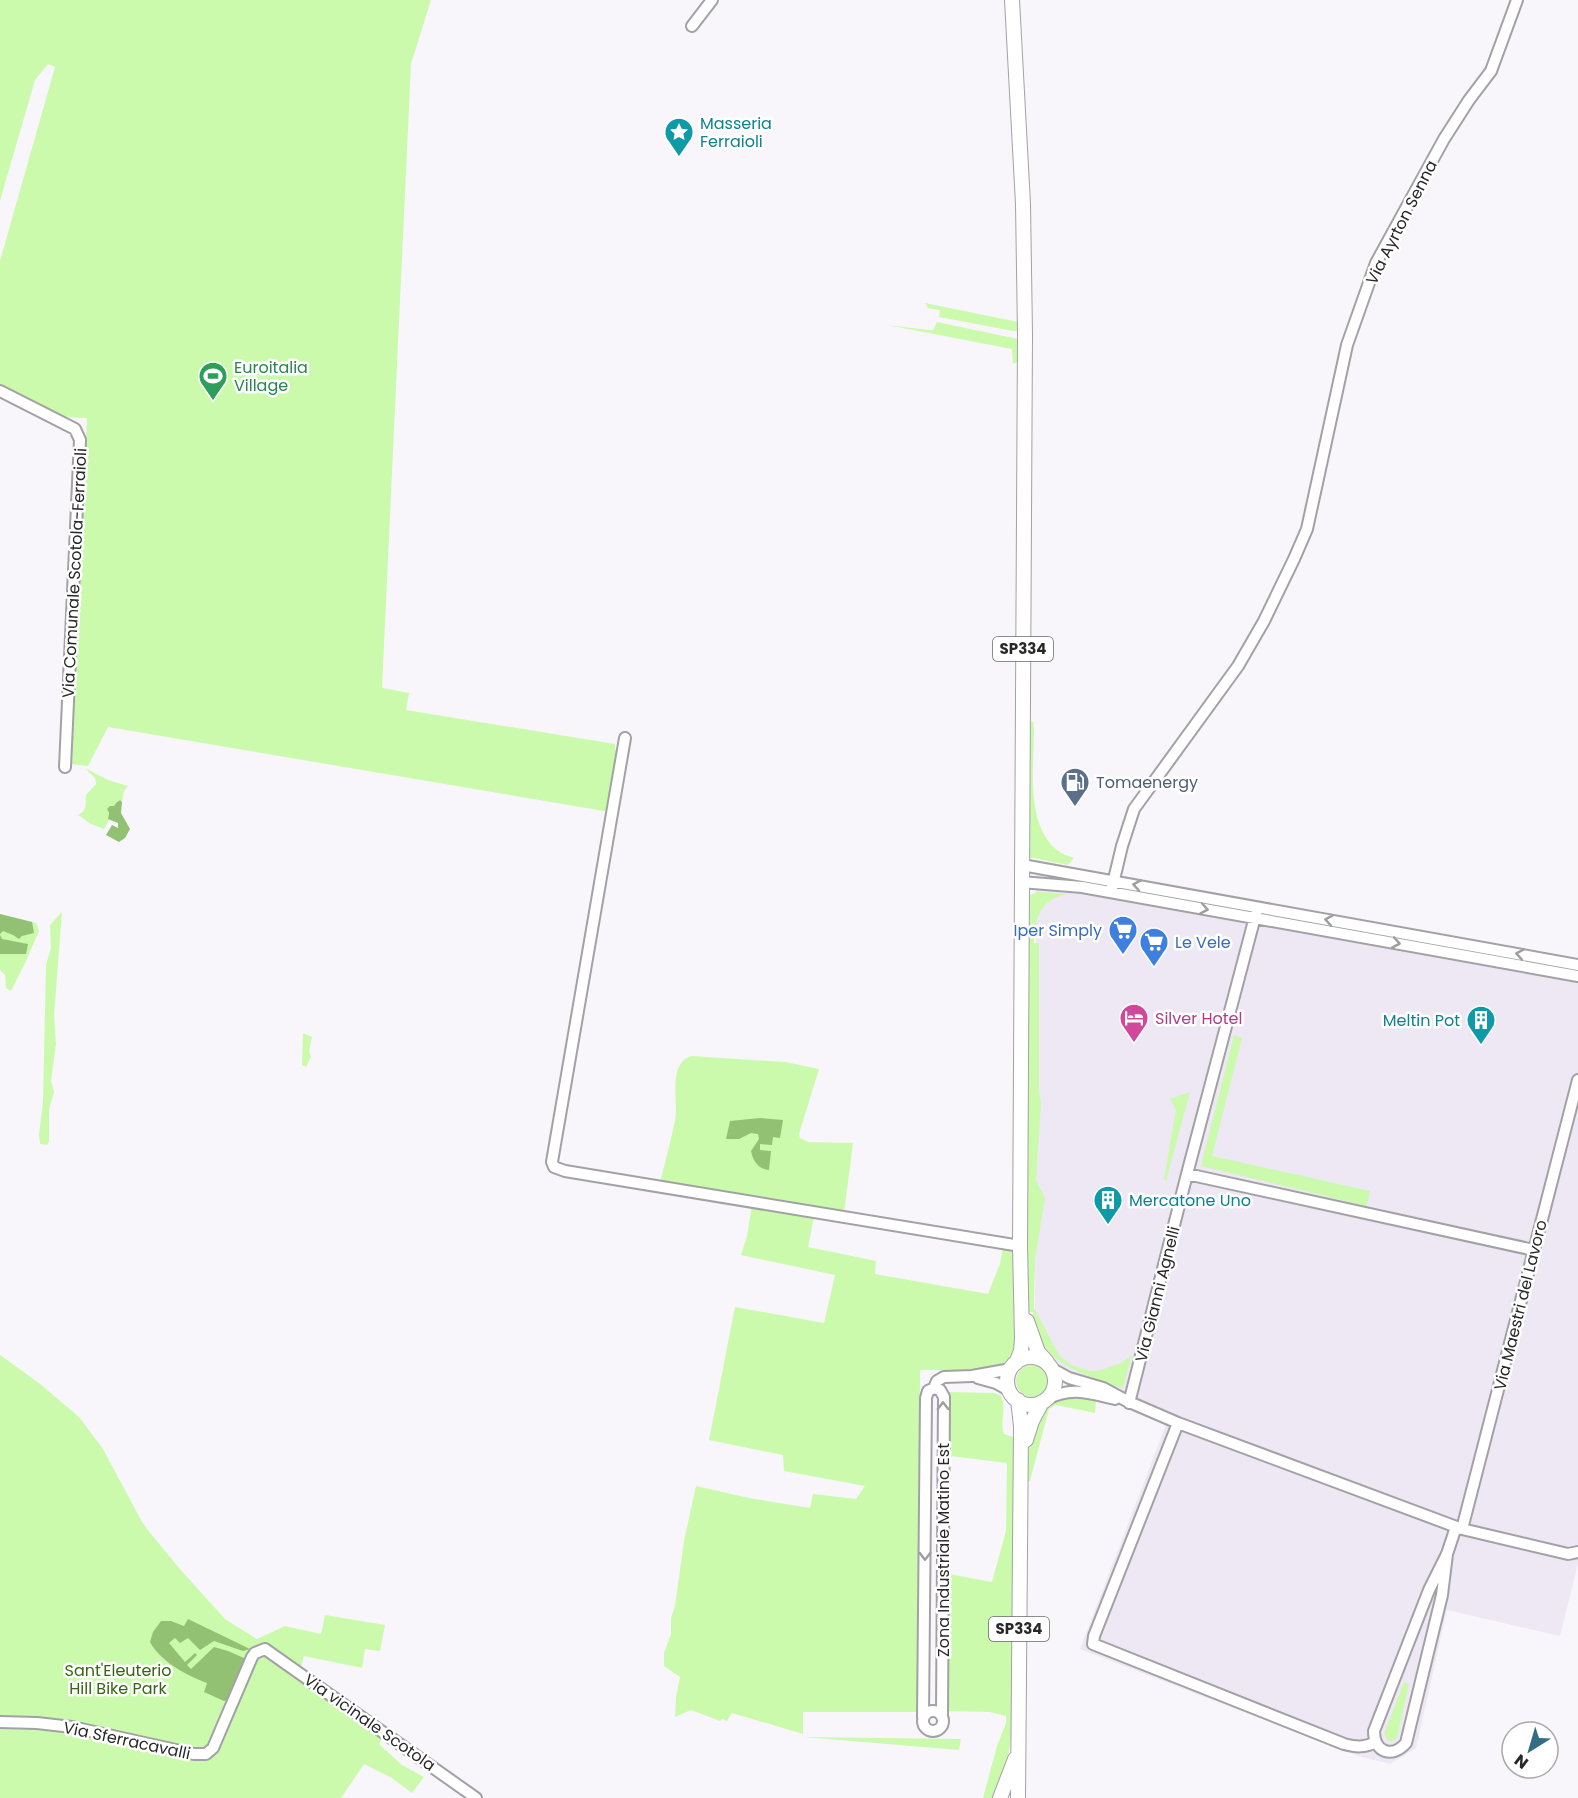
<svg xmlns="http://www.w3.org/2000/svg" width="1578" height="1798" viewBox="0 0 1578 1798" font-family="Poppins,sans-serif">
<style>
.built{fill:#ede8f3}
.green{fill:#cbfaad}
.forest{fill:#92c174}
.lines{fill:none;stroke-linecap:round;stroke-linejoin:round}
.minor-casing{stroke:#a3a1a5;stroke-width:14}
.major-casing{stroke:#a3a1a5;stroke-width:16}
.minor{stroke:#fff;stroke-width:10}
.major{stroke:#fff;stroke-width:14}
.oneway{stroke:#9e9e9f}
.labels{text-anchor:middle;stroke-width:5;stroke-linejoin:round;paint-order:stroke}
.shield{fill:#fff;stroke:#686869;stroke-width:1.5}
.shield-label{font-size:15px;font-weight:bold;fill:#282829}
.culture-label{font-size:16px;fill:#0d838f;stroke:#fff;text-anchor:start}
.street-label{font-size:16px;fill:#282829;stroke:#fff}
.leisure-label{font-size:16px;fill:#27864d;stroke:#fff;text-anchor:start}
.service-label{font-size:16px;fill:#4e5e75;stroke:#fff;text-anchor:start}
.shop-label{font-size:16px;fill:#366cbe;stroke:#fff;text-anchor:end}
.hotel-label{font-size:16px;fill:#b23c85;stroke:#fff;text-anchor:start}
.park-label{font-size:16px;fill:#396315;stroke:#fff}
</style>
<rect width="100%" height="100%" fill="#f8f6fa"/>
<!-- built -->
<path class="built" d="M1036,860L1578,961V1564L1560,1636L1447,1610L1416,1748L1390,1764L1358,1756L1080,1649L1171,1412L1067,1370L1049,1356L1035,1323Z"/>
<!-- green -->
<path class="green" d="M0,0H431L411,64L382,688L409,693L406,710L615,744V750L618,753L610,812L108,727L88,766L71,764L87,418L60,417L0,386V261L55,67L48,64L35,80L0,201Z
M925,303L1018,322L1019,328L1017,331H1013L939,317L940,310L928,308Z
M937,322L1018,339V361L1013,364L1012,349L887,325L929,330H933Z
M1028,720L1033,722L1034,728C1034,765 1025,824 1057,850C1062,854 1068,856 1074,858L1068,865L1028,857Z
M85,768L108,780L128,786L124,791L122,802L120,800L114,806H110L108,810L109,820L104,829L91,824L78,815C88,810 85,805 86,795L96,784L95,778Z
M1037,892L1067,894C1039,900 1035,918 1034,943H1039V1092L1041,1102L1036,1180L1045,1198L1035,1259L1034,1308L1059,1355L1071,1365L1090,1371H1098L1121,1363L1132,1355L1123,1388C1114,1387 1105,1382 1096,1379C1063,1366 1034,1352 1033,1312H1029L1026,1254L1028,896Z
M62,912L54,1015L56,1044L51,1081L54,1092L49,1110V1142L47,1145L40,1144L39,1135L43,1101L46,965L51,948L50,925Z
M0,914L36,923L39,931L25,963L11,991L6,988L5,975L0,970Z
M303,1033L312,1037L309,1051L311,1057L306,1067L302,1065Z
M1234,1035L1242,1038L1212,1156L1370,1191L1367,1206L1201,1166Z
M691,1056L785,1062L819,1069L799,1134L800,1138L808,1142L853,1143L844,1213L660,1183C665,1162 671,1141 675,1120C679,1102 667,1064 691,1056Z
M1190,1092L1166,1181L1164,1179L1176,1110L1170,1099Z
M752,1205L814,1217L808,1247L876,1261L875,1274L988,1294L1000,1264L1003,1248L1014,1250L1016,1357C994,1378 948,1368 920,1370L919,1712H803V1734L732,1713L727,1721L722,1719L720,1721L691,1710L675,1717L676,1697L680,1677L664,1666V1653L671,1634V1618L675,1606L684,1541L696,1486L749,1498L810,1508L813,1494L856,1499L865,1486L784,1471L783,1455L709,1440C718,1396 726,1351 735,1307L824,1323L835,1275L741,1255L747,1236Z
M0,1355L39,1383L79,1417L103,1449L141,1520L147,1529L179,1568L225,1619L257,1639L285,1626L321,1634L325,1615L385,1625L380,1651L365,1649L362,1668L304,1656L301,1668L383,1737L379,1744L402,1765L424,1777L412,1793L392,1778L364,1764L341,1798H0Z
M1016 1381a16 16 0 1 1 32 0a16 16 0 1 1-32 0Z
M948,1392L994,1393L1000,1395C1008,1405 999,1422 1004,1434L1013,1437V1717C1011,1746 1006,1770 997,1798H983L997,1746L1006,1723V1716L990,1712L947,1711L949,1574L992,1582L1006,1531L1007,1463L950,1456Z
M1084,1396L1096,1401L1095,1413L1056,1405L1049,1409L1032,1473L1030,1481L1026,1480L1029,1448L1034,1427L1047,1406L1059,1397Z
M1404,1682L1409,1684L1397,1738L1392,1741H1388L1384,1734Z
M803,1737L961,1739L959,1750Z"/>
<!-- forest -->
<path class="forest" d="M120,800L122,802L121,813L130,829L125,838L119,842L106,835L112,825L118,828V823L108,819L109,813L107,809L110,806H114L116,803Z
M0,914L32,922L34,933L22,936L19,939L13,935L3,931L0,934Z
M0,935L2,939L28,944L26,954H0Z
M760,1118L783,1120L780,1138L773,1137L772,1145L760,1144V1150L771,1151L769,1170C758,1169 753,1161 751,1151L759,1139L758,1134L751,1133L739,1139H726L730,1121Z
M188,1619L250,1649L243,1651L214,1641L200,1650L188,1638L180,1643L175,1638L169,1643L185,1662L195,1653L197,1655L187,1665L191,1669L214,1647L228,1651L244,1658L245,1662L229,1700L224,1701L204,1692L207,1683C186,1675 161,1662 150,1642L153,1632L161,1621H171L184,1626Z"/>
<g class="lines">
<!-- minor casing -->
<g class="minor-casing">
<path id="minor" d="M692,26L712,0
M0,391L75,429L80,440L65,767
M625,738L553,1156L552,1162L554,1167L565,1171L1020,1246
M1022,865L1578,965
M1021,882L1082,887L1578,976
M1111,892L1122,846L1134,809L1238,666L1264,621L1294,559L1307,529L1347,345L1376,263L1444,139L1469,100L1491,71L1517,0
M1187,1174L1534,1250
M1051,1368L1069,1378L1103,1388L1127,1401L1178,1423L1462,1529L1568,1554L1578,1552
M978,1378L996,1383L1010,1391
M934,1388L937,1381L944,1377L972,1376L1011,1369
M1047,1399C1071,1386 1090,1393 1115,1399
M1129,1403L1187,1174L1256,913
M1178,1423L1094,1636L1093,1644L1344,1744C1356,1747 1364,1748 1376,1742
M1462,1529L1578,1080
M1447,1554L1442,1595L1406,1743C1392,1759 1374,1752 1374,1731L1429,1590Z
M1447,1554L1456,1527
M923 1721a10 10 0 1 1 20 0a10 10 0 1 1-20 0Z
M923,1717L926,1398L928,1391L934,1388L940,1390L944,1397L942,1716
M0,1722L37,1723L72,1727L194,1754H206L213,1748L252,1657L255,1653L265,1649L476,1798"/>
</g>
<!-- major casing -->
<g class="major-casing">
<path id="major" d="M1012,0L1023,204L1025,334L1020,1246L1022,1338L1021,1351L1016,1363
M1027,1321L1038,1352L1047,1362
M1007 1381a24 24 0 1 1 48 0a24 24 0 1 1-48 0Z
M1018,1400L1021,1426L1018,1798
M1026,1440L1032,1421L1042,1402
M1000,1798L1015,1759"/>
</g>
<!-- minor -->
<use href="#minor" class="minor"/>
<!-- major -->
<use href="#major" class="major"/>
</g>
<!-- one-way arrows -->
<defs><path id="oneway-chevron" d="M-2-3.5L2.5 0L-2 3.5" fill="none" stroke-width="1.6" stroke-linecap="round" stroke-linejoin="round" transform="scale(1.5)"/></defs>
<g class="oneway">
<use href="#oneway-chevron" transform="translate(1137 885) rotate(-170)"/>
<use href="#oneway-chevron" transform="translate(1204 909) rotate(10)"/>
<use href="#oneway-chevron" transform="translate(1329 920) rotate(-170)"/>
<use href="#oneway-chevron" transform="translate(1396 943) rotate(10)"/>
<use href="#oneway-chevron" transform="translate(1520 954) rotate(-170)"/>
<use href="#oneway-chevron" transform="translate(943 1406) rotate(-91)"/>
<use href="#oneway-chevron" transform="translate(925 1556) rotate(90)"/>
</g>
<!-- icons -->
<defs>
<g id="sight-pin" transform="scale(1.5)"><path d="M0 17L-7.5 6A9.5 9.5 0 1 1 7.5 6Z" fill="#0f9aa8" stroke="#fff"/><path d="M0-6L1.8-2.2L6-1.7L2.9 1.2L3.7 5.4L0 3.3L-3.7 5.4L-2.9 1.2L-6-1.7L-1.8-2.2Z" fill="#fff"/></g>
<g id="stadium-pin" transform="scale(1.5)"><path d="M0 17L-7.5 6A9.5 9.5 0 1 1 7.5 6Z" fill="#2e9e5b" stroke="#fff"/><path d="M0-5a6.5 5 0 1 0 0 10a6.5 5 0 1 0 0-10ZM-3.5-1.8h7v3.6h-7Z" fill="#fff"/></g>
<g id="fuel-pin" transform="scale(1.5)"><path d="M0 17L-7.5 6A9.5 9.5 0 1 1 7.5 6Z" fill="#5c6f8a" stroke="#fff"/><path d="M-5.5-6h7V0h2V4h1.3V-2.5L3-4.5l.8-.8L6-3V5H2.5V1h-1V6h-7ZM-4.2-4.7v3.2H.2V-4.7Z" fill="#fff"/></g>
<g id="supermarket-pin" transform="scale(1.5)"><path d="M0 17L-7.5 6A9.5 9.5 0 1 1 7.5 6Z" fill="#3f7fe0" stroke="#fff"/><path d="M-6-5.5h2.5l.6 2H6L4.5 2H-2.5L-4.4-4H-6ZM-1.5 3.2a1.3 1.3 0 1 0 .1 0ZM3 3.2a1.3 1.3 0 1 0 .1 0Z" fill="#fff"/></g>
<g id="hotel-pin" transform="scale(1.5)"><path d="M0 17L-7.5 6A9.5 9.5 0 1 1 7.5 6Z" fill="#d1479c" stroke="#fff"/><path d="M-6-4.5h1.5V1H6V5H4.5V3h-9V5H-6ZM-4 0a1.8 1.8 0 1 1 3.6 0ZM.5 0V-2.5h3Q6-2.5 6 0Z" fill="#fff"/></g>
<g id="building-pin" transform="scale(1.5)"><path d="M0 17L-7.5 6A9.5 9.5 0 1 1 7.5 6Z" fill="#0f9aa8" stroke="#fff"/><path d="M-4-6H4V6H1V3H-1V6H-4ZM-2.5-4.3h1.7v1.8h-1.7ZM.8-4.3h1.7v1.8H.8ZM-2.5-1h1.7V.8h-1.7ZM.8-1h1.7V.8H.8Z" fill="#fff"/></g>
</defs>
<g fill-rule="evenodd">
<use href="#sight-pin" x="679" y="132"/>
<use href="#stadium-pin" x="213" y="376"/>
<use href="#fuel-pin" x="1075" y="782"/>
<use href="#supermarket-pin" x="1123" y="930"/>
<use href="#supermarket-pin" x="1154" y="942"/>
<use href="#hotel-pin" x="1134" y="1018"/>
<use href="#building-pin" x="1481" y="1020"/>
<use href="#building-pin" x="1108" y="1200"/>
</g>
<g class="labels">
<!-- shield labels -->
<g class="shield">
<rect x="993" y="637" width="60" height="24" rx="4.5"/>
<rect x="989" y="1617" width="60" height="24" rx="4.5"/>
</g>
<g class="shield-label">
<text x="1023" y="654">SP334</text>
<text x="1019" y="1634">SP334</text>
</g>
<!-- culture labels -->
<g class="culture-label">
<text x="700" y="129">Masseria<tspan x="700" dy="18">Ferraioli</tspan></text>
<text x="1460" y="1026" text-anchor="end">Meltin Pot</text>
<text x="1129" y="1206">Mercatone Uno</text>
</g>
<!-- street labels -->
<g class="street-label">
<text transform="translate(1401 222) rotate(-63)" y="6">Via Ayrton Senna</text>
<text transform="translate(74 573) rotate(-87)" y="6">Via Comunale Scotola-Ferraioli</text>
<text transform="translate(1157 1294) rotate(-76)" y="6">Via Gianni Agnelli</text>
<text transform="translate(1520 1305) rotate(-76)" y="6">Via Maestri del Lavoro</text>
<text transform="translate(943 1550) rotate(-90)" y="6">Zona Industriale Matino Est</text>
<text transform="translate(370 1722) rotate(35)" y="6">Via vicinale Scotola</text>
<text transform="translate(127 1740) rotate(12)" y="6">Via Sferracavalli</text>
</g>
<!-- leisure labels -->
<g class="leisure-label">
<text x="234" y="373">Euroitalia<tspan x="234" dy="18">Village</tspan></text>
</g>
<!-- service labels -->
<g class="service-label">
<text x="1096" y="788">Tomaenergy</text>
</g>
<!-- shop labels -->
<g class="shop-label">
<text x="1102" y="936">Iper Simply</text>
<text x="1175" y="948" text-anchor="start">Le Vele</text>
</g>
<!-- hotel labels -->
<g class="hotel-label">
<text x="1155" y="1024">Silver Hotel</text>
</g>
<!-- park labels -->
<g class="park-label">
<text x="118" y="1676">Sant'Eleuterio<tspan x="118" dy="18">Hill Bike Park</tspan></text>
</g>
</g>
<!-- north arrow -->
<g transform="translate(1530 1750) rotate(217)"><circle r="28" fill="#ffffff" stroke="#a9a9a9" stroke-width="1.5"/>
<path d="M0-4.5L10 22L0 15L-10 22Z" fill="#346c86"/>
<text y="-9" font-size="16" font-weight="bold" text-anchor="middle" fill="#282829">N</text>
</g>
</svg>
